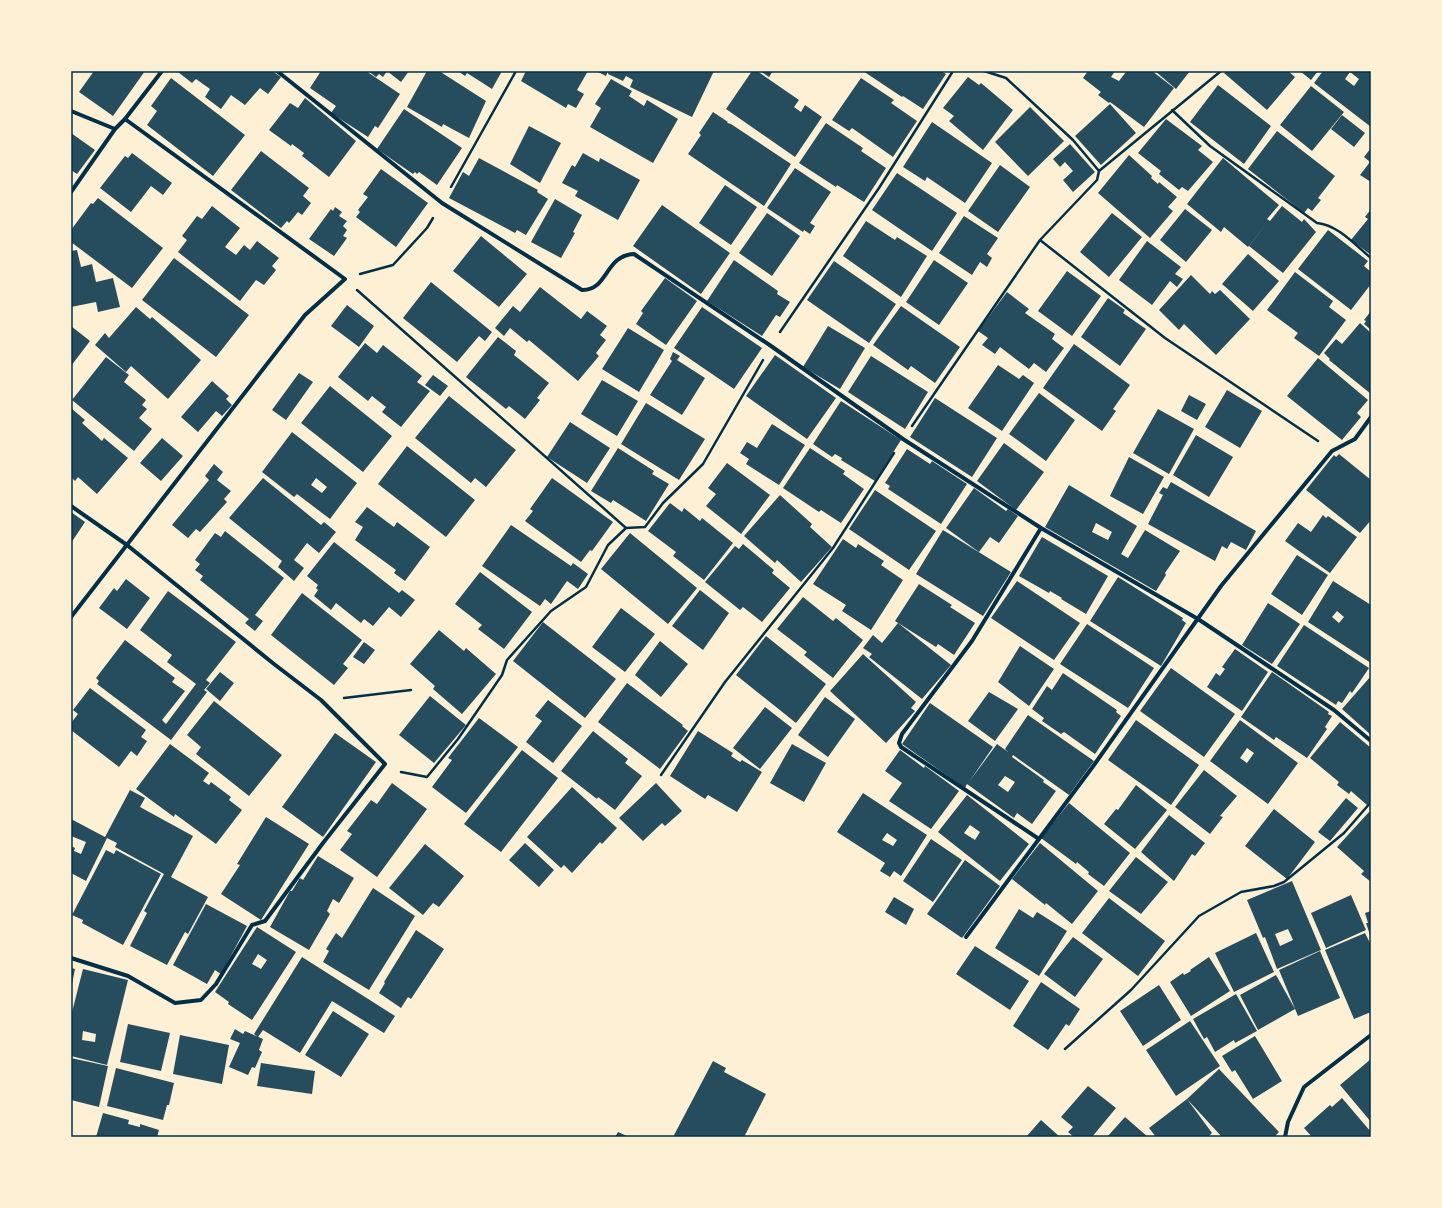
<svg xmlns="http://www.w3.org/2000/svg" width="1442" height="1208" viewBox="0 0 1442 1208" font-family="Signika,sans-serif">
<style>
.building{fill:#264d5e;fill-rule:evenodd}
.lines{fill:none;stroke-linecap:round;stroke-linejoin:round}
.path{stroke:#003049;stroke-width:2.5}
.minor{stroke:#003049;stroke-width:4}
.neatline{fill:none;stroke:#003049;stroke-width:1.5}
</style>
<rect width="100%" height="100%" fill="#fdf0d5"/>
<!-- building -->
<path class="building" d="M94,71H145L113,116L79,92Z
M178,71H272L281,77L268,94L260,88L245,105L231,95L221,109L205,97L210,89L196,79L192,83L178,72Z
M321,71H366L400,94L378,128L375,126L368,137L331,113L336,106L310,88Z
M368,71H387L383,77L379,74L376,77Z
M387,71H409L401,82Z
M427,71H439L486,101L469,138L443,124L442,127L407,107Z
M458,71H502L492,89L467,73L465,76Z
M526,71H588L577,90L584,94L576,108L568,104L566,108L521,81Z
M596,71H608L606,76Z
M609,71H714L692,117L630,87L633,80L626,76L623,81L608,74Z
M752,71H757L799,100L794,107L801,112L805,105L822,117L795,157L726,109Z
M760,71H773L769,77Z
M863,71H941L946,74L923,109L903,96L902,97Z
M1088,71H1115L1111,77L1119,81L1126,72L1124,71H1152L1174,88L1144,127L1110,102L1109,103L1098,95L1101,92L1083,78Z
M1155,71H1190L1176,89Z
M1226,71H1288L1295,77L1267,110L1224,73Z
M1300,71H1318L1311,80Z
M1323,71H1371V127L1314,83ZM1350,72L1359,79L1354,86L1345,79Z
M968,77L979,85L981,83L1013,110L983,150L949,121L954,116L943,108Z
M171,78L245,135L213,176L147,125L157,111L151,106Z
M861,78L894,100L891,103L917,121L893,157L852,128L849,131L832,120Z
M611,79L632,91L629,96L644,106L647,100L678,119L653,163L590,127L601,108L595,104Z
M1218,85L1271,126L1244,164L1190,122Z
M1311,86L1344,112L1312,151L1280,125Z
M305,98L356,141L329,177L302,156L304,153L292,144L291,146L269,130L290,103L298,108Z
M1110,104L1136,133L1101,165L1075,136Z
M1030,107L1064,141L1028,176L995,142Z
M404,109L462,148L437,185L419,172L417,174L415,172L413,174L377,149Z
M713,112L728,122L727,123L731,124L791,164L764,206L688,154L701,135L699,133Z
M1342,115L1365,133L1354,147L1331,129Z
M1166,119L1202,146L1198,150L1213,162L1188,191L1182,187L1179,190L1159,174L1161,171L1138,153Z
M932,122L992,163L965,203L927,177L925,181L903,167Z
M826,123L863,148L861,151L886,168L864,202L837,185L836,187L799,163Z
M529,126L561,143L540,183L510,164Z
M1277,131L1335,176L1318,198L1321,200L1312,211L1308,208L1304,213L1248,169Z
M71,133L95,150L77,174L71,170Z
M1070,144L1095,172L1073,192L1063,180L1073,171L1065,162L1060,167L1053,159Z
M1371,148V182L1360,175L1370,162L1364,157Z
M261,151L309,188L303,196L311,203L302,215L298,212L289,223L287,221L281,228L231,190Z
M132,153L172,183L163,195L151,186L131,212L100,188L125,156L128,158Z
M583,153L599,162L600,158L640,180L618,220L575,196L578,191L562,183L572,165L575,167Z
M1129,155L1152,176L1151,178L1158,184L1159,182L1177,197L1168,207L1173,211L1150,238L1098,193Z
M479,158L538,190L537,192L548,199L526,235L517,230L515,233L449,198L463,172L469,176Z
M1223,158L1279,205L1267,219L1270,221L1282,206L1302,222L1304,219L1316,232L1283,273L1249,246L1268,222L1248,247L1224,227L1221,232L1187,204Z
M1000,165L1030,187L998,232L968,211Z
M795,168L831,192L810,223L815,226L810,234L804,230L803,232L767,208Z
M381,169L428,203L396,247L356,217L360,212L358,210L368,197L363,194Z
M897,173L957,213L932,251L872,210Z
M725,185L757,207L731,245L699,223Z
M98,198L163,248L132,288L71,242V230L91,203L93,204Z
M555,199L582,215L573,232L575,233L561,258L531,242Z
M662,205L730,253L701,294L633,246Z
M212,206L240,228L225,247L236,255L244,245L250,250L257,241L279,258L272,266L276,270L264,285L256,280L240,301L178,252L187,240L182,236L197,216L202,219Z
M335,207L342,212L339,216L347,221L343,226L347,230L343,236L347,238L334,256L309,239L331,209L333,211Z
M1185,209L1212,230L1186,262L1160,240Z
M1371,209V255L1351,240L1368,219L1365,217Z
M767,213L800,236L772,276L739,253Z
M1112,213L1142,237L1109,277L1080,252Z
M964,216L998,238L987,254L992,258L987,267L980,262L972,275L939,253Z
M866,221L895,240L897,237L927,256L901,297L843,256Z
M1328,230L1368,261L1364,266L1371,272V284L1351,310L1298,269Z
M481,236L527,274L499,307L453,271Z
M1147,241L1181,267L1175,274L1183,279L1177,287L1170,281L1152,305L1119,280Z
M77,250L81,267L92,264L96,282L113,278L120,307L98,312L96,302L71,307V251Z
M1248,254L1279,281L1253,311L1222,284Z
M174,258L249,315L216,357L142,300Z
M734,260L778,291L777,294L790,302L780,317L776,315L762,336L707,301Z
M934,260L968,283L939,325L906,302Z
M834,261L896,304L869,343L807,300Z
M1067,271L1101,296L1072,336L1038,311Z
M1295,272L1333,301L1329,307L1346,320L1319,356L1294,338L1298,333L1267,310Z
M1191,275L1210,294L1212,291L1215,294L1220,290L1250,319L1216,355L1184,324L1179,330L1159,310Z
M665,278L697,301L666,345L636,324L643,313L641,311Z
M431,282L492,332L485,341L479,336L457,362L403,318Z
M540,287L581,319L587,311L607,326L600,335L606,340L596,353L599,356L578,381L529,340L527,342L510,328L504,336L495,328L513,306L520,312Z
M1007,292L1029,309L1025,313L1055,334L1052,339L1064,348L1046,372L1034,363L1029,369L1000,347L995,354L982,345L988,338L978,331Z
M1108,298L1125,310L1123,313L1146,329L1120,366L1081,337Z
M347,305L374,326L359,347L331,326Z
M901,306L960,347L935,383L911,366L908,370L873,345Z
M136,307L150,319L152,317L201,360L168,399L131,366L126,372L95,345L105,333L109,338Z
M702,307L762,348L734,389L674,348Z
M1371,311V330L1364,324L1366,321L1364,320Z
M1360,323L1371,333V394L1329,360L1330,359L1324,353L1336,339L1342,344Z
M71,326L90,341L71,366Z
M828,326L865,348L840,389L803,367Z
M628,328L664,350L639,392L602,369Z
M498,337L516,351L514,355L549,383L537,398L540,400L525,419L509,406L506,409L466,377Z
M365,343L377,353L383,345L422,376L417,382L430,391L401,427L382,412L386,407L372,396L368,401L338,377Z
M1074,344L1130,385L1113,409L1116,411L1102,431L1043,388Z
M673,352L680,356L677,360L705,378L682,415L650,395L672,361L670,359Z
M775,355L836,398L807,439L746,396Z
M871,356L928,392L905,429L848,392Z
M106,357L129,375L124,382L146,400L142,405L147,409L139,418L152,429L134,451L72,400Z
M1318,358L1368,400L1357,413L1361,417L1342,440L1287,396Z
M998,365L1019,379L1023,375L1034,383L1002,431L968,408Z
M299,373L313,382L286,420L272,410Z
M433,375L448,386L440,396L425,385Z
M602,380L638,401L617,436L581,414Z
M212,381L229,396L226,399L232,405L222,416L216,411L198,432L181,417Z
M330,386L392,436L363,472L301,423Z
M1227,390L1262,411L1240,448L1205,427Z
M1039,393L1075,420L1046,461L1009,434Z
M1189,395L1206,404L1197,420L1181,411Z
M449,396L516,450L486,487L475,478L471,483L415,438Z
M935,398L997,438L972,477L910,437Z
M841,401L901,440L875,481L841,460L842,458L835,454L832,457L813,444Z
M646,403L705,439L679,480L621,444Z
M71,408L85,420L82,423L102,441L104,438L128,458L97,494L78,477L75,481L71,477Z
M1158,409L1194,429L1169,474L1133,453Z
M570,422L610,448L587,483L547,457Z
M772,424L805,445L779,485L746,464L749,459L740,453L747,442L757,448Z
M292,432L357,483L330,519L297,494L294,497L262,472ZM316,478L327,487L322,493L311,485Z
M1196,435L1233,457L1209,497L1173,475Z
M162,438L183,456L161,481L140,463Z
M1004,443L1044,472L1016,510L977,481Z
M407,446L475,500L446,537L378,484Z
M618,448L654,471L652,474L669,484L646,521L613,500L611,503L591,491Z
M810,448L845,471L843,474L864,489L841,523L821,510L819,512L783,488Z
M907,449L930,464L932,461L967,484L941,524L888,489L890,486L885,483Z
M1339,454L1371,480V520L1360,533L1306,490L1334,455L1336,457Z
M1129,457L1164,477L1143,514L1110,496Z
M727,463L770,495L741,534L706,506L716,494L708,488Z
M214,464L223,472L217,480L231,491L224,499L227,502L200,532L196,529L188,538L172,525L209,480L205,476Z
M263,478L321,525L324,522L336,532L319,553L307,543L294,560L304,568L294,581L278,567L282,561L229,518Z
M552,478L613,522L592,551L590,550L581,562L525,521L533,511L530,509Z
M1171,482L1256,531L1246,550L1231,542L1227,549L1222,546L1215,561L1148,524L1163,495L1159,493L1163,487L1167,489Z
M1069,485L1137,526L1121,554L1128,558L1145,530L1180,551L1165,573L1166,575L1156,591L1045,527ZM1096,523L1112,532L1108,540L1092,532Z
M974,488L1006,511L1008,509L1018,516L999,543L990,537L979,552L946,528Z
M875,490L936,531L909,570L849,529Z
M780,495L812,524L810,527L832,547L801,582L777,560L775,563L744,536Z
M670,503L682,512L684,508L700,521L702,518L733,543L704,580L673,556L676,552L648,531Z
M367,507L394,527L397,522L430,547L405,581L394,573L396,570L355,540L363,527L355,522Z
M71,512L85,522L71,543Z
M1323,515L1326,518L1328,516L1357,537L1330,573L1285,541L1298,523L1311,532Z
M511,525L571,566L573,563L588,574L578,589L567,581L551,604L545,599L540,606L482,566Z
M943,530L1011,572L983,616L916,574Z
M225,531L284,578L255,615L263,621L255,631L245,623L249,619L200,580L203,576L195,570L200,564L195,560L215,533L221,537Z
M630,533L697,588L668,624L601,569Z
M1042,537L1108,576L1086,614L1061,599L1062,598L1050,591L1049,593L1019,576Z
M843,539L856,548L858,544L884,561L881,565L903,580L871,630L842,611L846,605L813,584Z
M334,542L399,593L402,590L415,600L401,617L389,607L373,626L364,619L361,623L336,603L331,610L314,596L318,590L316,588L318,585L307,576Z
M743,544L774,570L772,573L790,588L762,622L743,607L740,610L705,582L735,546L739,549Z
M1297,555L1328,575L1302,615L1271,594Z
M480,572L532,612L504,649L478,629L482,625L455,604Z
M1118,577L1183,618L1182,620L1186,623L1161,666L1090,621Z
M126,579L150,598L127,629L99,608L114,588L117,591Z
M1017,581L1080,623L1054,660L991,618Z
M1333,581L1371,605V663L1308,622ZM1337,611L1344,617L1339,623L1332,617Z
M919,584L952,605L950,607L975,623L954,655L938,644L936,647L895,621Z
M700,590L729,613L703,650L672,626Z
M168,591L236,642L206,680L210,683L204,690L207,692L171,740L97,684L99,681L96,678L125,640L175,678L172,682L185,691L162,720L166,724L196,684L167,662L172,655L140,630Z
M302,593L362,640L343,664L348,668L334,685L271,635Z
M803,597L833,621L836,618L863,640L833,678L804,655L807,652L777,629Z
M1268,603L1300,624L1272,664L1242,645Z
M621,608L655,634L625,672L592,647Z
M543,622L616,679L585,718L513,661Z
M898,623L951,665L922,699L869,657L872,654L863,648L873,635L882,643Z
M1087,624L1154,668L1128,708L1060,664Z
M1304,625L1369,668L1352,693L1350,691L1342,703L1338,701L1336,705L1277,666Z
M439,630L464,651L466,648L496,674L462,714L433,689L435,686L410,664Z
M766,636L826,684L796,723L736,675Z
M660,641L688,664L661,697L635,675Z
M364,642L375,650L364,664L353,657Z
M1020,646L1054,669L1029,706L998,682Z
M1235,649L1268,672L1242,711L1207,687L1216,673L1220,676L1225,669L1222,667Z
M863,654L916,702L911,708L915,711L886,743L830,691Z
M1171,668L1235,714L1204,757L1140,711Z
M220,672L234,683L220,701L206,689Z
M1272,672L1329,712L1328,714L1332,716L1325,727L1327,729L1307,758L1276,737L1274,740L1241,717Z
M1063,673L1117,710L1116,712L1121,716L1095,754L1064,732L1061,734L1042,721L1044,718L1032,709L1047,686L1052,690Z
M1371,676V735L1342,709Z
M627,683L683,725L682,726L688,731L660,769L598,722Z
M90,688L146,730L141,737L147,741L137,756L131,751L119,767L71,730V723L78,714L73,710Z
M989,692L1018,709L995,741L968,721Z
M430,696L466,725L434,763L399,735Z
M825,697L855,719L828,757L798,735Z
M548,700L582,726L553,763L526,742L542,721L535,716Z
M214,701L282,755L249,796L196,754L201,747L187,735Z
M930,703L993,747L969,782L997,744L1008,752L1005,749L1028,715L1094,761L1069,795L1013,755L1012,757L1044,780L1043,782L1056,791L1032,824L1017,813L1014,818L967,784L965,788L902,744ZM1005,776L1015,782L1008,792L998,785Z
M765,707L792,728L760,769L733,748Z
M479,718L518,747L466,813L432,787L452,760L448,758Z
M1136,720L1199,765L1171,805L1108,760Z
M1240,720L1298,763L1268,804L1210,761ZM1247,748L1254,753L1247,763L1240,758Z
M1340,722L1371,748V800L1367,805L1351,791L1349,794L1337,785L1339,782L1310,758Z
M593,731L628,759L625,763L642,776L615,810L598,797L597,799L561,771Z
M698,731L733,753L731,756L740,762L742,760L762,772L737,812L708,795L705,799L670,776Z
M335,733L376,762L323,837L282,807Z
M170,744L209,773L203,781L209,785L211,782L231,797L229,800L242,810L216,844L175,814L174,817L136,789Z
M792,744L826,763L804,802L770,783Z
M522,750L558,778L501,852L464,824Z
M900,750L924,768L925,766L959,791L931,829L889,801L902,783L885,771Z
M1204,770L1237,796L1220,816L1223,817L1210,834L1175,807Z
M392,783L427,809L377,877L340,850L352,834L347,831L371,800L377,804Z
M656,783L682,811L665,826L662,823L643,841L619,818Z
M1136,785L1167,810L1135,849L1104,824L1116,809L1118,810Z
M572,787L617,828L602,844L600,842L572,873L564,865L561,868L527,837Z
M130,790L145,798L140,807L193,836L171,877L208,897L188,934L185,932L167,965L130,946L147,913L144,911L164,874L115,847L117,843L107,838L86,881L71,873V846L75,848L74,851L81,854L86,842L71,836V819L105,837Z
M863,793L927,835L901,876L894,871L890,877L880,871L885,863L837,832ZM887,833L897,840L893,846L882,840Z
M967,795L1029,844L1000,881L938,832ZM970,825L980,832L975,840L964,833Z
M1346,798L1358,808L1330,841L1318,832Z
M1069,803L1130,853L1104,886L1088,874L1089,872L1077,862L1076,864L1041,838Z
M1274,809L1315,842L1287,879L1245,846Z
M1369,812L1371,814V882L1361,874L1364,871L1337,847Z
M1169,815L1205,843L1195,856L1192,854L1174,881L1141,852Z
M266,817L309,844L261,920L221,894L240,865L237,864Z
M931,839L962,860L933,902L903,881Z
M525,843L554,870L539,887L509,860Z
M1040,843L1098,891L1072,924L1046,903L1045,905L1012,879Z
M425,844L464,876L439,907L433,903L423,915L389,888Z
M106,850L114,854L116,850L161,874L123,945L82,923L83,920L72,915Z
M318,856L354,878L339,903L333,899L327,911L330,914L309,950L270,927L290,891H292L300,878L303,880Z
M1136,857L1168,882L1141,914L1109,891Z
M965,860L1000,886L962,938L927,914Z
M1292,881L1321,950L1277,969L1265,937L1263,938L1247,900ZM1288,929L1293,940L1280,946L1275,934Z
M373,888L415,916L369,990L323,962L329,951L326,949L336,933L342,938Z
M1351,895L1366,930L1326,948L1311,913Z
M894,897L914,909L906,925L885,912Z
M1109,898L1165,941L1138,976L1082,933Z
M206,904L247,926L221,974L215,970L207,984L173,965Z
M1019,909L1033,918L1037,912L1067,931L1039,976L995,948Z
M1371,911V938L1366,923H1368L1365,913Z
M257,927L296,952L252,1020L228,1004L229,1002L215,992ZM258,954L267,960L261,969L252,964Z
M416,930L444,949L411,999L408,997L401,1008L379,993L385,983L384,982Z
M1256,933L1274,972L1234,992L1215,953Z
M1365,933L1371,945V1012L1354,1019L1325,950Z
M1073,937L1103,959L1075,997L1044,974Z
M975,946L1029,981L1010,1010L956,974Z
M1320,951L1340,998L1298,1016L1279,970Z
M302,957L395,1016L384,1033L332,1001L300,1053L263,1030L258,1037L254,1034Z
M1209,957L1230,991L1191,1016L1170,982L1183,973L1184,975L1191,971L1190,970Z
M71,968L75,969L72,984H71Z
M83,969L128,980L107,1065L71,1056V1016ZM83,1031L96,1034L95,1042L82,1040Z
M1276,975L1295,1009L1258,1030L1240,995Z
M1041,982L1080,1009L1069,1026L1066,1024L1048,1050L1013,1026Z
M1159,985L1181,1020L1143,1046L1120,1011Z
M1236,994L1257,1031L1235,1043L1234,1040L1215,1052L1207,1037L1204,1039L1193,1019Z
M333,1011L369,1034L341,1077L305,1055Z
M1190,1021L1220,1066L1176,1096L1146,1050Z
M128,1024L170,1033L161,1071L120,1062Z
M235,1029L243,1034L245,1031L263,1039L259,1050L262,1052L255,1068L252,1067L248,1075L229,1067L240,1043L230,1039Z
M180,1035L229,1045L222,1084L173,1074Z
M1255,1036L1282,1081L1253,1099L1235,1070L1232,1072L1222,1056Z
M71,1058L108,1066L99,1107L71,1100Z
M1371,1059V1122L1340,1085Z
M713,1061L726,1068L724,1072L766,1094L744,1137H673Z
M261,1063L315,1071L312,1094L257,1086Z
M116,1068L174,1083L169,1105H167L163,1120L107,1106Z
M1219,1069L1279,1132L1274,1137H1222L1187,1099Z
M1088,1086L1116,1108L1092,1137H1074L1068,1132L1073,1127L1061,1117Z
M1342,1098L1371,1132V1137H1312L1304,1128L1330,1105L1332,1107Z
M1187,1099L1212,1133L1208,1137H1156L1149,1128Z
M103,1113L129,1120L128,1124L140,1127V1124L159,1130L157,1137H96Z
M1125,1117L1148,1137H1107Z
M1041,1120L1060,1137H1026Z
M618,1132L629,1137H615Z"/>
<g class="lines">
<!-- path -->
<path class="path" d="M984,71L1006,78L1073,140L1099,171L1097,180L1040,240
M1172,110L1210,146L1317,223C1338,225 1355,245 1371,258
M1099,171L1221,71
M451,187L516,71
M360,274L393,265L427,228L433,218
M357,290L626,528
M780,332L879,188L953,71
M912,426L1040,240L1165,338L1318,441
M344,698L411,690
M401,772L427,777L458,739L502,675L507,660L551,611L586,587L608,545L626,528L645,527L663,503L703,464L763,360
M661,775L725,682L833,548L894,453
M1065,1049L1131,990L1199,916L1241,892L1274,886L1284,882L1344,833L1371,802"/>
<!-- minor -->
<path class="minor" d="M277,71L442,203L582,290C608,291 605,255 634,254L771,346L903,439L1041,528L1198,619L1334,710L1371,741
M71,111L115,129
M71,192L115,129L125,119L162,71
M71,506L127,545L274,664L321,700L385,764L323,843L265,921L252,925L216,984L201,1000L175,1003L128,976L71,958
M71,617L305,315L345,279L125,119
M1039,839L901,747L899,743L902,734L972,641L1041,528
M966,937L1094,765L1221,586L1332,451L1355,439L1371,417
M1285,1137L1288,1122L1304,1087L1371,1035"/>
</g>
<!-- border -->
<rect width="1442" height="1208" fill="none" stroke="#fdf0d5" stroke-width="144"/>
<rect x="72" y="72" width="1298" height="1064" class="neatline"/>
</svg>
